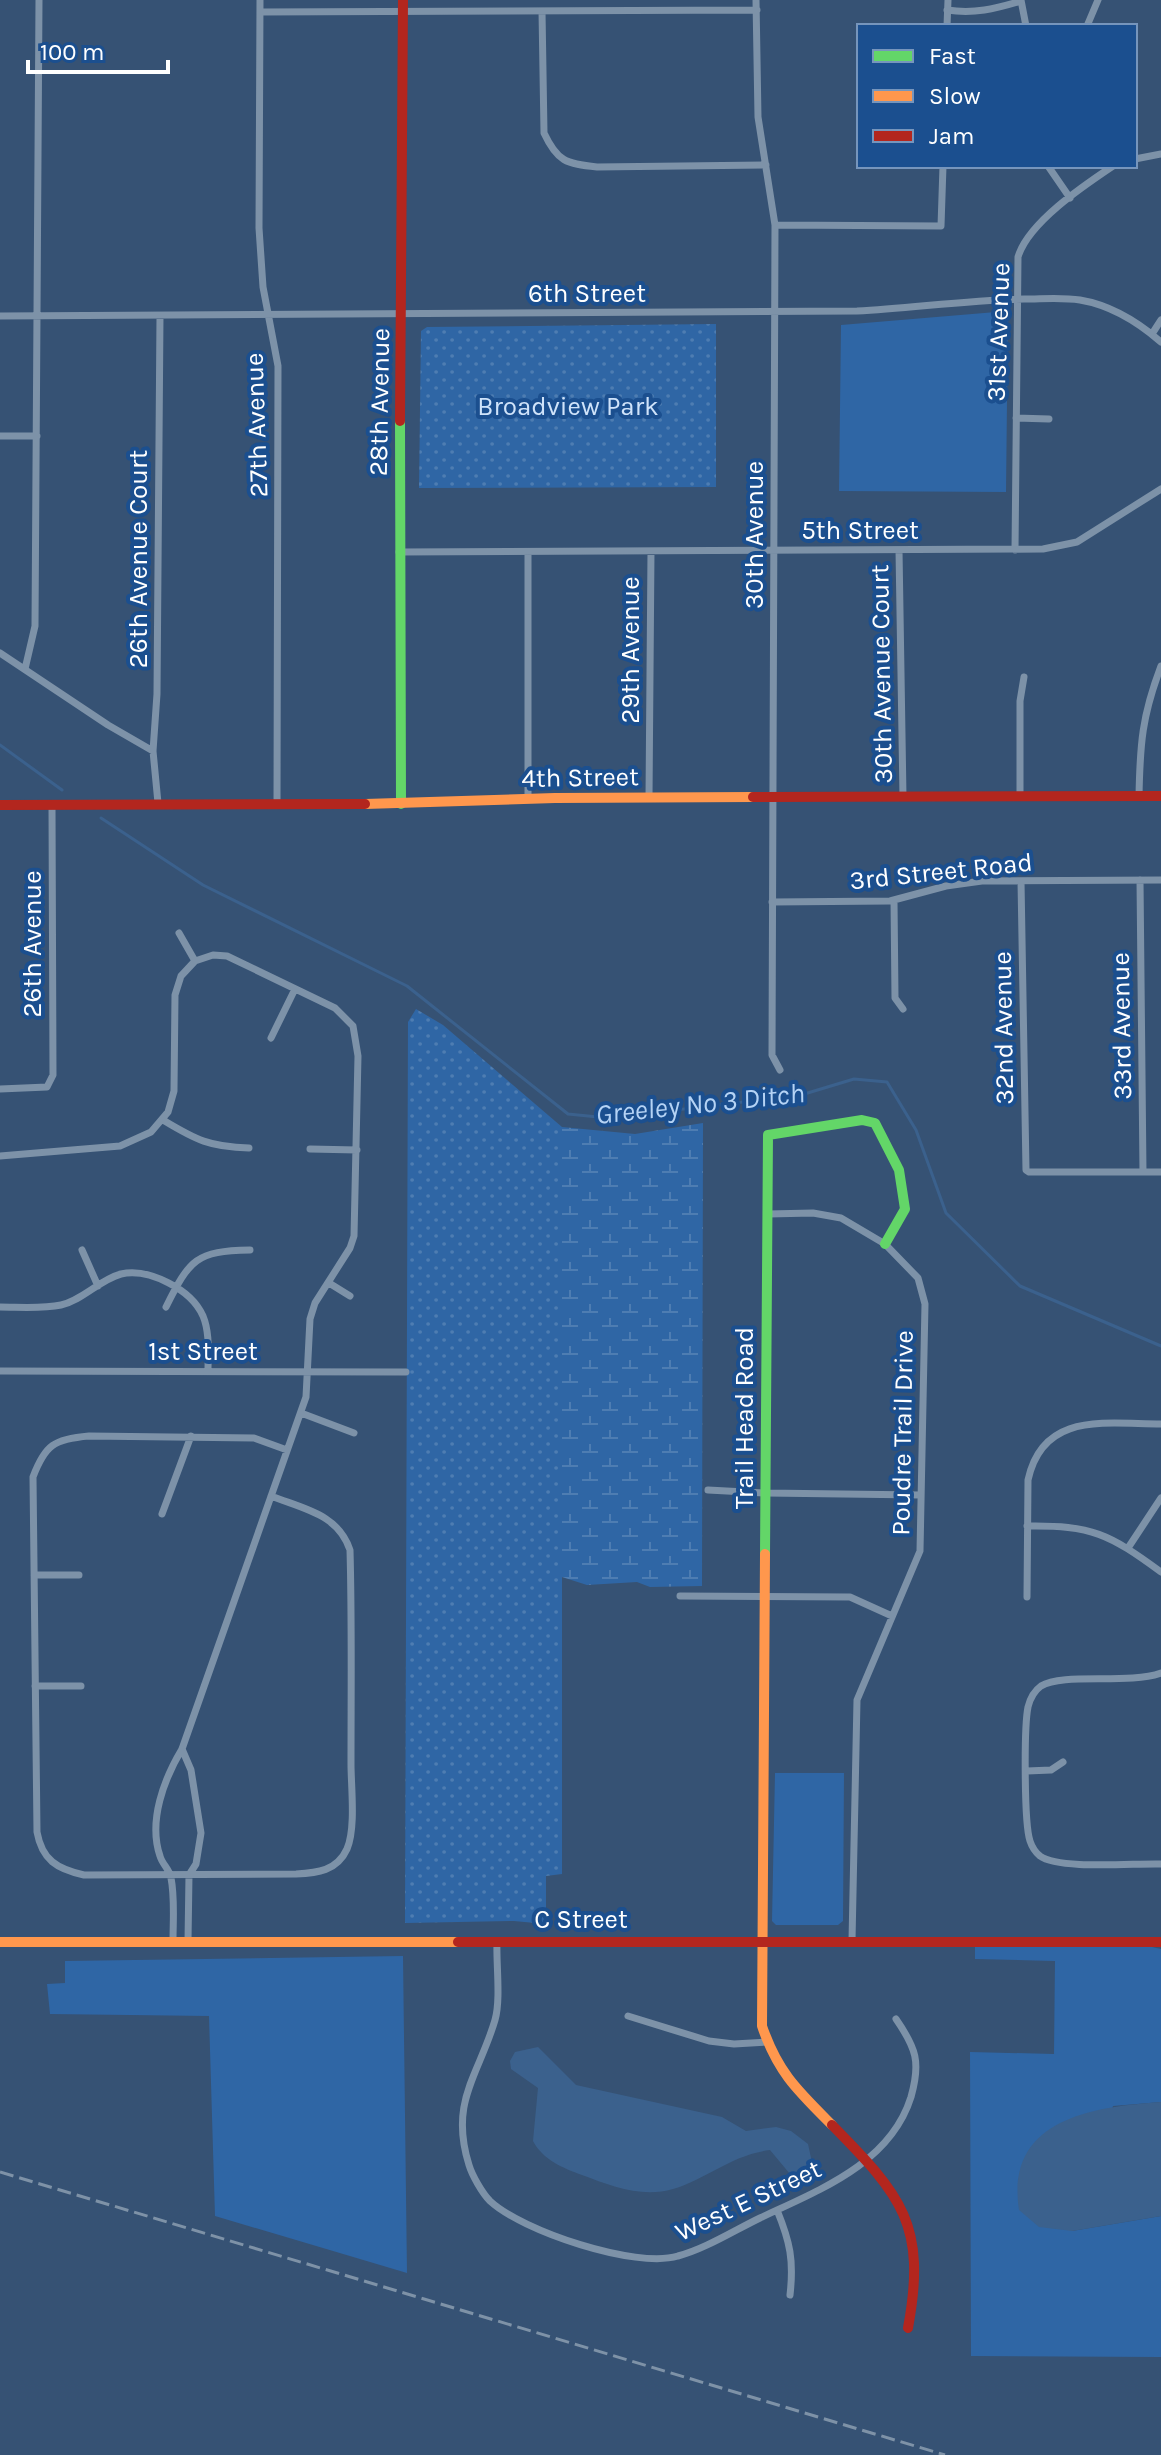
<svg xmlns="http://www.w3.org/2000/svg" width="1161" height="2455" viewBox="0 0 1161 2455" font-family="Karla,sans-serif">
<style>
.green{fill:#2f66a5}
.wetland{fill:url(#wetland-marsh)}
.park{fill:url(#park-dots)}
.water{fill:#3b618d}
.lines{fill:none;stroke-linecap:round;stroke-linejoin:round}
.stream{stroke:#3b618d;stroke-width:3}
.street{stroke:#7d92a8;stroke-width:7}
.fast{stroke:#63d668;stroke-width:10}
.slow{stroke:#ff974d;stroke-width:10}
.jam{stroke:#b3261e;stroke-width:10}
.rail{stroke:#7e92a7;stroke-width:3;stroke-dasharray:14 6;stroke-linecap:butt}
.labels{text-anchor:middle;stroke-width:8;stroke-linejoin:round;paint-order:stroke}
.street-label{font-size:26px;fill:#fff;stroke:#1b4f8f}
.park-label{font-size:26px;fill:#cfe3fa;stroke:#1b4f8f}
.water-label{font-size:28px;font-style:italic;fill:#b5d3f5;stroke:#1b4f8f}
</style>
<defs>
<pattern id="wetland-marsh" width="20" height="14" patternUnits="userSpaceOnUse" patternTransform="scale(2)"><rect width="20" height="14" fill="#2f66a5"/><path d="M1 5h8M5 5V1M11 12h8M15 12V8" fill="none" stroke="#4e7db2"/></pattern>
<pattern id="park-dots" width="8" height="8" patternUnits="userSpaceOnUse" patternTransform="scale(2)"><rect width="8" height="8" fill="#2f66a5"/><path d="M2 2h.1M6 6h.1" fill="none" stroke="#4e7db2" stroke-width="1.8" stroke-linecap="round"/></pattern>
</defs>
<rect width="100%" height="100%" fill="#365274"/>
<!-- green -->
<path class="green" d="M1008,311L1006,492L839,491L841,325Z
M775,1773H844L843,1921L838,1925H776L772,1921Z
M975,1947H1152L1161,1949V2102L1113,2106L1072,2231L1161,2216V2357L971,2356L970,2052L1054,2054L1055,1961L975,1959Z
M403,1956L407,2273L215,2216L209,2016L50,2014L47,1984L65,1983V1961Z"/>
<!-- wetland -->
<path class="wetland" d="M703,1123L702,1586L650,1587L637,1582L587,1585L562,1577V1127L635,1134Z"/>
<!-- park -->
<path class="park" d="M716,324V487L419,488L421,331L427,327Z
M416,1009L443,1025L562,1127V1874L546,1876V1924L514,1921L405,1923L408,1022Z"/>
<!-- water -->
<path class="water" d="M538,2047L576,2085L722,2117L746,2131L776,2127L791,2131L808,2144L813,2167L790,2174L770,2150C731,2155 707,2179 673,2189C642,2198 611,2186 582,2175C563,2168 543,2160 533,2141L538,2088L511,2069L510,2061L515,2052Z
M1161,2102V2216L1072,2231L1039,2227L1019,2210C1005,2119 1092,2107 1161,2102Z"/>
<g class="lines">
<!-- stream -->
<path class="stream" d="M0,745L62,790
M101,818L203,885L407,986L568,1114L608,1118L801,1095L854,1079L887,1082L916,1130L946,1213L1020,1286L1161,1346"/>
<!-- street -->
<path class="street" d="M260,0L259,228L263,287L278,366L277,803
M756,0L758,117L775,225L772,1055L780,1070
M1021,0L1026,26
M947,10C974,14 995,9 1021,1
M542,11L544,133C557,161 566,164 597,167L766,165
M260,12L757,10
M947,26L948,0
M1087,26L1098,0
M1135,159L1161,154
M1048,166L1070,198
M775,225L941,226L943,166
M0,316L857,311C913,308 968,300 1024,299C1042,299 1062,297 1080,300C1110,305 1138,322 1161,342
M1152,334L1161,320
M1016,418L1049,419
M0,436H37
M899,550L903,797
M1015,550L1018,257C1028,223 1083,186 1113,166
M399,552L1043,549L1077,542L1161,489
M0,653L108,725L153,751
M25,669L35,626L39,0
M1020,796V701L1024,677
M1139,796C1140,744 1142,716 1161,666
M649,798L651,551
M528,799V552
M158,803L153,751L157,694L160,316
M1140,880L1143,1172
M1021,881L1026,1170L1029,1172H1161
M894,900L895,998L903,1009
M772,902L890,901L946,886L982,881L1161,880
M179,933L195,961
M271,1038L295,989
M0,1089L47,1087L53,1075L52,805
M163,1120C196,1140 210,1147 249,1148
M310,1149L357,1150
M0,1156L120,1146L151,1132L168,1112L174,1091L175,995L181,976L195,961L213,955L227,956L335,1008L353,1026L358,1056L354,1236L350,1248L315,1303L310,1319L306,1397L182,1749C164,1779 148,1821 160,1856C162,1864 170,1870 171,1878C175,1898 173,1921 173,1941
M768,1214L813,1213L841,1218L885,1244L918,1278L925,1304L920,1551L857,1700L852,1941
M82,1250L98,1286
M329,1283L350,1296
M0,1307C19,1307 42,1309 61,1305C83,1300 99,1280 121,1274C149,1268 191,1289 203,1316C210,1333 208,1353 208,1371
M166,1307C190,1259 196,1251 250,1250
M0,1371L406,1372
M301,1413L354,1433
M708,1490L766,1493L920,1495
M271,1496C304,1509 338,1514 350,1550C352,1622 351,1693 351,1764C351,1787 356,1828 347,1849C337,1871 317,1873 296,1874L84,1875C57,1869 42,1860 37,1832L33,1477C45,1445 54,1439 89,1436L254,1438L287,1450
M162,1514L191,1436
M1027,1526C1092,1525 1109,1534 1161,1572
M1128,1548L1161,1498
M34,1575H79
M680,1596L850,1597L892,1616
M1027,1597L1028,1480C1043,1411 1106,1424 1161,1424
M1161,1673C1128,1685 1063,1672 1041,1686C1034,1691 1030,1699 1028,1707C1024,1727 1024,1823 1030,1841C1032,1847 1035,1852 1040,1856C1059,1870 1135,1863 1161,1864
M35,1686H81
M182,1749L191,1770L201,1833L196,1864L189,1875L188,1941
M1027,1771L1051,1770L1063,1762
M497,1941C496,1964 501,1999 495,2020C479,2075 449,2101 469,2165C472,2175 482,2193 490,2201C522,2231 636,2269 678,2256C705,2249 735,2230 760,2218C819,2190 890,2164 911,2097C921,2062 916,2048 896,2019
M628,2016L709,2041L734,2044L767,2042
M777,2210C790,2242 794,2260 790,2295"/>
<!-- fast -->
<path class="fast" d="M400,421L401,804
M765,1554L768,1135L862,1120L875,1123L899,1170L905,1209L885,1244"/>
<!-- slow -->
<path class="slow" d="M365,804L555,798L753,797
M765,1554L762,2026C778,2073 798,2091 832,2125
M0,1942H458"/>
<!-- jam -->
<path class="jam" d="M400,421L403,0
M753,797L1161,796
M0,805L365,804
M458,1942H1161
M832,2125C902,2196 927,2225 908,2328"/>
<!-- rail -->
<path class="rail" d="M0,2172L945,2455"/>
</g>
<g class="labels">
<!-- street labels -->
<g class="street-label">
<text x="587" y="302">6th Street</text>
<text transform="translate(998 332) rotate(-88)" y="9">31st Avenue</text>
<text transform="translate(379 402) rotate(-89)" y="9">28th Avenue</text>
<text transform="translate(256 425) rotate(-92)" y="9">27th Avenue</text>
<text x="860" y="539">5th Street</text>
<text transform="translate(754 535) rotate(-90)" y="9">30th Avenue</text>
<text transform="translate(138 559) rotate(-90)" y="9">26th Avenue Court</text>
<text transform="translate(630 650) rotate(-90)" y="9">29th Avenue</text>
<text transform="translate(881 674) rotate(-91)" y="9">30th Avenue Court</text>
<text transform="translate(580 777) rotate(-1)" y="9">4th Street</text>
<text transform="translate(941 871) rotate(-6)" y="9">3rd Street Road</text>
<text transform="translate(32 944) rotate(-90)" y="9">26th Avenue</text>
<text transform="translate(1121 1026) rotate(-91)" y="9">33rd Avenue</text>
<text transform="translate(1003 1028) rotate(-91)" y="9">32nd Avenue</text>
<text x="203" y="1360">1st Street</text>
<text transform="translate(744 1418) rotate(-90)" y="9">Trail Head Road</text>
<text transform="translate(902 1433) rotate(-89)" y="9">Poudre Trail Drive</text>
<text x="581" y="1928">C Street</text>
<text transform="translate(748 2200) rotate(-25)" y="9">West E Street</text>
</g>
<!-- park labels -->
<g class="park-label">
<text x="568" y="415">Broadview Park</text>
</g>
<!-- water labels -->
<g class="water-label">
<text transform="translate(700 1103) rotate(-6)" y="10">Greeley No 3 Ditch</text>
</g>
</g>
<!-- legend -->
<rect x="857" y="24" width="280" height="144" fill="#1b4f8f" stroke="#7695bc" stroke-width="2"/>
<rect x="873" y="50" width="40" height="12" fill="#63d668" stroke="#7695bc" stroke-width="2"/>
<text x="929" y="64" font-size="24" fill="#ffffff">Fast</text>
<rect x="873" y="90" width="40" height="12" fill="#ff974d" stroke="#7695bc" stroke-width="2"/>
<text x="929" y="104" font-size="24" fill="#ffffff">Slow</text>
<rect x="873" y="130" width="40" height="12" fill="#b3261e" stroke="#7695bc" stroke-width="2"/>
<text x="929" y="144" font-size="24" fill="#ffffff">Jam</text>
<!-- scale -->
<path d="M28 60v12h140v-12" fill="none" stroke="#ffffff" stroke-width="4"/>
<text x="40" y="60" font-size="24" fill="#ffffff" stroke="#1b4f8f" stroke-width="6" paint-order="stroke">100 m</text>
</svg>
